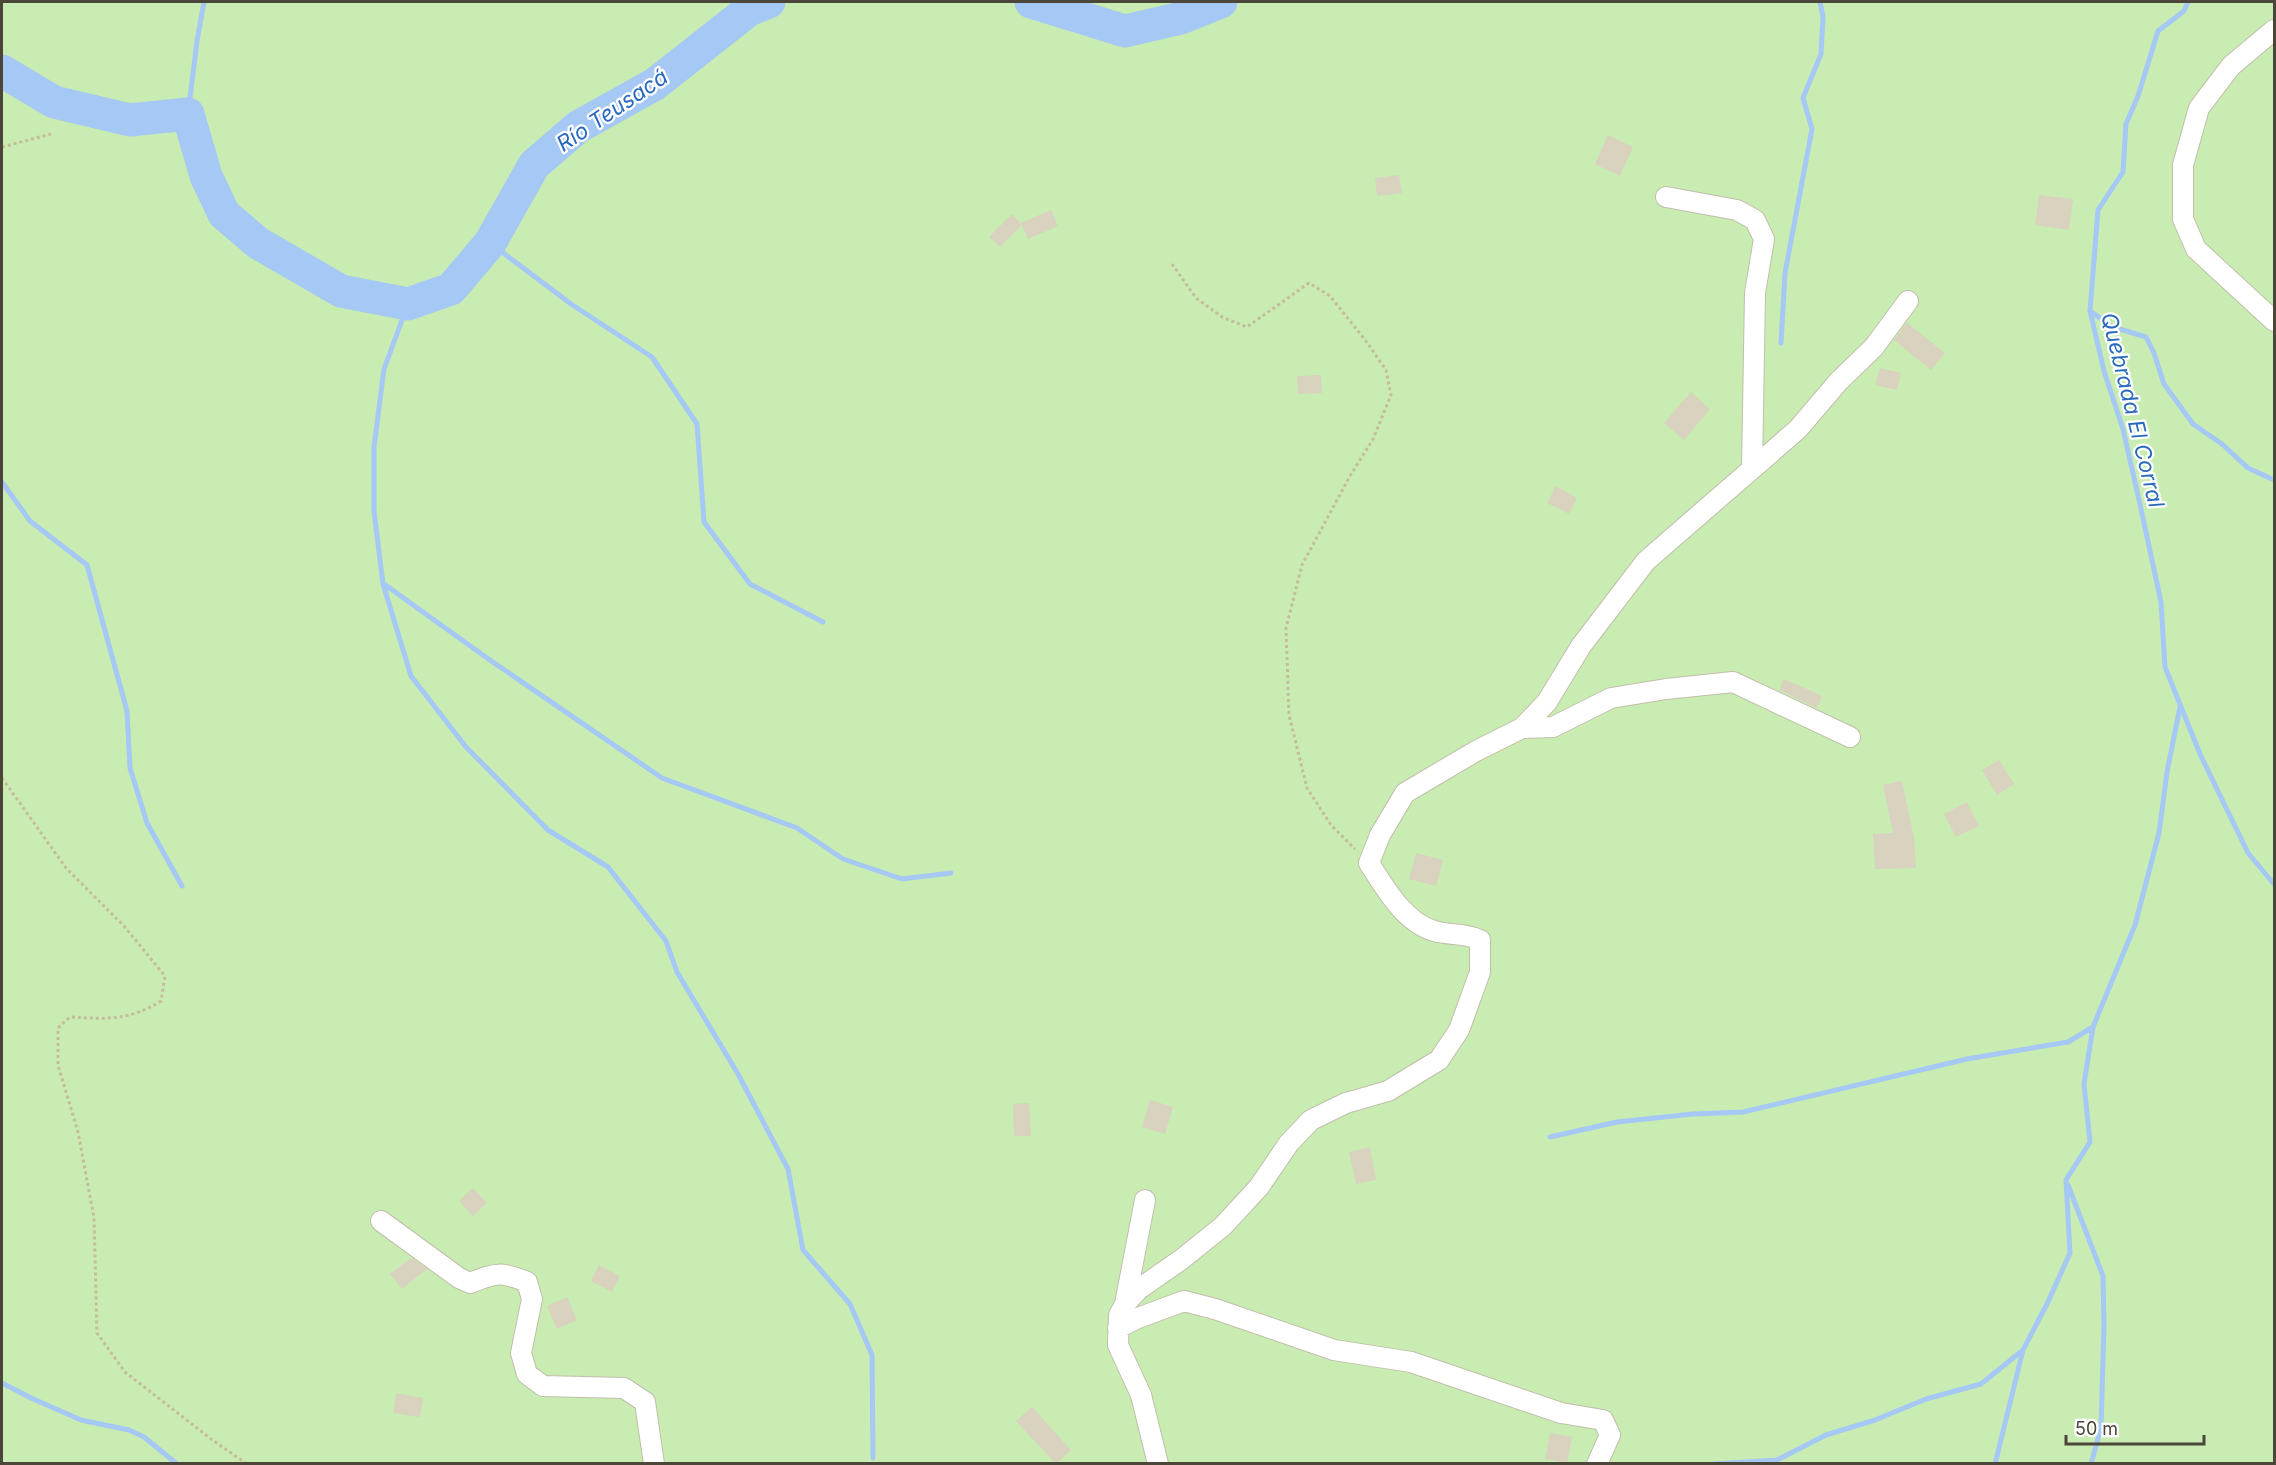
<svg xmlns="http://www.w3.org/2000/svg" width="2276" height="1465" viewBox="0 0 2276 1465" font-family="Inter,sans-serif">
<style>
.green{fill:#c9ecb2}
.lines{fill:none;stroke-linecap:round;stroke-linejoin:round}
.stream{stroke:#a5c8f5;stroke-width:5}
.river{stroke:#a5c8f5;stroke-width:33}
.building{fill:#d8d2bf}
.minor-casing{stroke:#c2beac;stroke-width:22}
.path{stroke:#c5bc9c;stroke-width:3;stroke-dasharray:3 3;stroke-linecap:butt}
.minor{stroke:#fff;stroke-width:20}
.labels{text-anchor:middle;stroke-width:4.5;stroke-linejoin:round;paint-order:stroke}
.water-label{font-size:22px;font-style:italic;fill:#2969be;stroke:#fff}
</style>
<rect width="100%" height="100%" fill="#f6f4ea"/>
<!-- green -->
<path class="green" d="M2,2H2274V1463L2,1464Z"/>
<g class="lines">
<!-- stream -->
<path class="stream" d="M2188,2L2184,11L2158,31L2138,96L2126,124L2123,172L2098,210L2090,311L2104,371L2123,429L2141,509L2161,602L2165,667L2200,754L2248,853L2274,884
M188,114L197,41L204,2
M490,243L571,304L652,357L697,424L704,522L750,584L823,622
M408,304L384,369L374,447V511L383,584L411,676L466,747L548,830L608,867L666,941L677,972L738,1074L788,1169L803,1250L850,1304L872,1355L873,1458
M2090,311L2113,327L2146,337L2154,353L2164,384L2193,424L2222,444L2248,468L2274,480
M1781,343L1785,273L1812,129L1803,98L1821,54L1823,17L1820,2
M2,482L30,521L87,565L127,711L130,768L147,823L182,886
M384,584L487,658L662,778L797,828L843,859L902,879L951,873
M1550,1137L1617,1122L1693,1114L1743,1112L1967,1059L2068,1042L2093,1027L2135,925L2159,833L2167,772L2180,707
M2068,1185L2103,1276L2104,1325L2101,1428L2091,1464
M2,1383L31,1398L81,1420L129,1430L144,1437L177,1464
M1713,1464L1777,1460L1826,1435L1875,1420L1926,1399L1981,1384L2023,1350L2047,1304L2070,1253L2066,1180L2090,1142L2084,1084L2093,1027
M1995,1464L2023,1350"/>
<!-- river -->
<path class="river" d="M1031,2L1125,31L1181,18L1221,2
M2,71L54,102L130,120L188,114L206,176L224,214L258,243L341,291L408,304L451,289L490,243L534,165L578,127L655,84L749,10L769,2"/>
</g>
<!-- building -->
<path class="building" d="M1608,135L1633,147L1620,176L1595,164Z
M1399,175L1402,193L1377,196L1375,178Z
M2039,195L2073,199L2069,230L2035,225Z
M1051,210L1058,226L1028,239L1021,223Z
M1012,214L1022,225L1000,247L989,237Z
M1907,323L1945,353L1931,370L1894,340Z
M1880,368L1901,373L1897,390L1875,385Z
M1321,375L1322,393L1298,394L1297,376Z
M1691,392L1710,409L1684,440L1664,423Z
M1556,486L1577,498L1569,514L1547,503Z
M1784,679L1822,696L1817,708L1779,690Z
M1999,760L2014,784L1997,795L1982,770Z
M1902,781L1914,838L1916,868L1875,869L1873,834L1893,833L1883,785Z
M1967,802L1979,826L1956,837L1944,814Z
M1416,853L1443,860L1436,886L1409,879Z
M1150,1100L1173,1107L1165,1134L1142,1127Z
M1029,1103L1031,1136H1014L1013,1104Z
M1370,1147L1376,1180L1356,1184L1349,1152Z
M473,1188L487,1203L473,1216L459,1201Z
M411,1258L427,1269L402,1289L390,1274Z
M599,1265L620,1276L612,1292L591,1281Z
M567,1297L577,1320L557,1329L547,1306Z
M396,1393L423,1398L420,1417L393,1413Z
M1032,1407L1071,1450L1056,1464L1016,1421Z
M1550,1433L1572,1437L1567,1463L1545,1459Z"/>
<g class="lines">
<!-- minor casing -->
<g class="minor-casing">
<path id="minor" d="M2274,30L2231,66L2199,108L2183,165V219L2196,249L2274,321
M1666,197L1737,210L1755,220L1764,239L1755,293L1752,469
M1522,728L1553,727L1611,698L1666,689L1733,682L1850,737
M381,1221L459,1278L470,1283C496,1273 501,1271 527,1282L532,1299L521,1353L527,1374L543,1386L624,1388L645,1402L654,1464
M1125,1304L1145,1200
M1118,1328L1138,1318L1184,1301L1215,1309L1334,1350L1411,1362L1561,1413L1603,1420L1610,1435L1597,1464
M1158,1464L1141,1395L1118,1345L1119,1315L1125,1304L1139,1289L1182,1259L1223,1226L1259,1187L1289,1143L1311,1120L1346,1103L1388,1091L1439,1060L1459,1030L1480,972V940C1463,932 1451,936 1434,931C1404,922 1385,888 1369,863L1380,835L1405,793L1476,751L1522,728L1547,702L1581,646L1646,561L1798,429L1838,382L1874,347L1908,301"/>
</g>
<!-- path -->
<path class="path" d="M2,147L51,134
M1172,264L1196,298L1222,317L1247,327L1309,283L1330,296L1366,341L1386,370L1391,395L1373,439L1350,476L1302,565L1286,628L1289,715L1307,788L1331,825L1355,849
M2,778L66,868L124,926L165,976L161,1001C129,1021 106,1019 70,1017L58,1028V1065L78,1132L94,1218L97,1333L125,1372L211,1439L247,1464"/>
<!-- minor -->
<use href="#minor" class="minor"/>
</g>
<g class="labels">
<!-- water labels -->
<g class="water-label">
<text transform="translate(612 110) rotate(-34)" y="8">Río Teusacá</text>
<text transform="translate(2133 410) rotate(76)" y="8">Quebrada El Corral</text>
</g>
</g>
<!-- border -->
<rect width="2276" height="1465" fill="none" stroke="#4b4638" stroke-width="6"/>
<!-- scale -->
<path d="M2066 1435v9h138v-9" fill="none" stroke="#4b4638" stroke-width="3"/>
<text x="2075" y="1435" font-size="18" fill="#4b4638" stroke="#ffffff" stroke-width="4.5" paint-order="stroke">50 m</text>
</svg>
